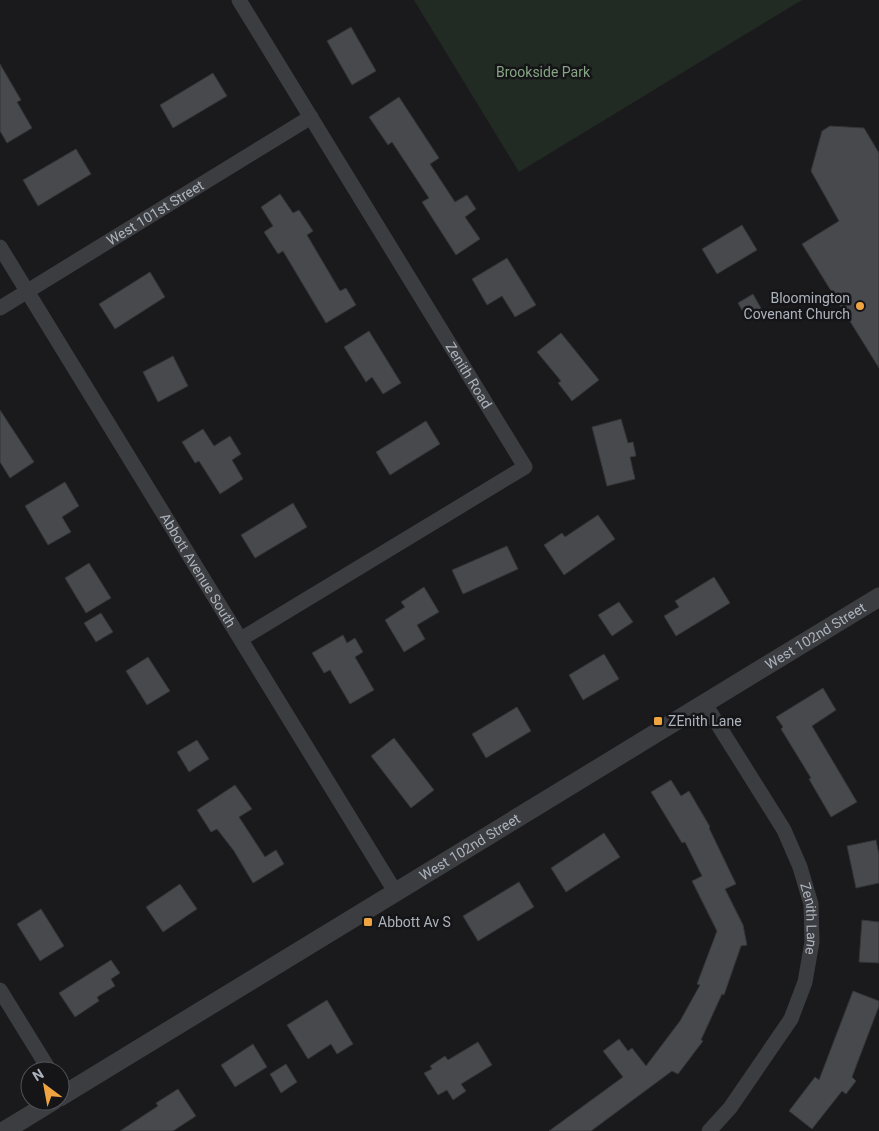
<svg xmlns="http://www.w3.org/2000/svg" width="879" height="1131" viewBox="0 0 879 1131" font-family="Roboto,sans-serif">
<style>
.green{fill:#222b23}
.building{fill:#47494c;stroke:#343538}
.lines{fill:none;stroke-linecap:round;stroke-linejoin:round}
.minor{stroke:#3b3d41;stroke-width:15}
.tertiary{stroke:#3b3d41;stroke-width:19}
.poi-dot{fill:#eea541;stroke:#151518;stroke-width:2}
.labels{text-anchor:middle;stroke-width:5;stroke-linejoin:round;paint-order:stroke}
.park-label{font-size:14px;fill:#86a685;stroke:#151518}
.street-label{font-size:14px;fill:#adb3bc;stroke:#151518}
.poi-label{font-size:14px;fill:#adb3bc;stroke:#151518;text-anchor:start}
</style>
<rect width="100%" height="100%" fill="#1a1a1c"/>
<!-- green -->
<path class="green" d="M414,0H802L519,172Z"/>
<!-- building -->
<path class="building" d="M351,27L376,71L352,85L327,41Z
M0,64L21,100L17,102L32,128L7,143L0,131Z
M213,73L227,96L173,128L160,105Z
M399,97L439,158L430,164L455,202L467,195L476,209L465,217L480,239L456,255L422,202L429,198L392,142L388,145L369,117Z
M830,126L864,128L879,153V368L802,244L839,221L811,171L822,131Z
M76,149L91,174L38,206L23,180Z
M280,194L293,213L299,210L313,231L307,235L340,291L346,288L356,305L326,323L283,251L278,254L264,232L273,226L261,207Z
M742,225L757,250L717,274L702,249Z
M507,258L536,305L515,317L502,296L487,305L472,279Z
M150,272L165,297L115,329L99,304Z
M753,294L762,310L747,319L738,303Z
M369,331L401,383L383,394L372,377L366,382L344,347Z
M561,333L599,380L572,401L558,383L561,381L537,352Z
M173,356L188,386L158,402L143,372Z
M0,410L34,462L10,478L0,462Z
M621,419L628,443L633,442L636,456L630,457L635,479L607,486L592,427Z
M426,421L440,444L390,475L376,452Z
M203,429L214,446L230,436L241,454L232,460L243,479L220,494L199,461L195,463L182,442Z
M65,482L79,506L62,517L71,532L48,545L25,506Z
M293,503L307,527L255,558L241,535Z
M598,515L615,539L564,575L544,545L562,533L565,537Z
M507,546L518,569L463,594L452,570Z
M89,563L111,598L86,613L65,578Z
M714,577L730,603L676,636L664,616L679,607L675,601Z
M424,587L439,612L417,625L425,639L404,652L385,620L405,607L401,602Z
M619,602L633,622L612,636L598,615Z
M101,613L113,632L96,642L84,623Z
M343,635L347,643L355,638L363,652L355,657L374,690L350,704L330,670L324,673L312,653Z
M604,654L619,679L583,700L569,675Z
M148,657L170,691L147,705L126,671Z
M823,688L836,710L812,726L857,802L831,817L809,779L811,778L781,729L783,727L776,717Z
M517,707L531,731L486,758L472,734Z
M394,738L434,790L411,808L371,756Z
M197,740L209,759L189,772L177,752Z
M671,780L681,796L689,791L710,827L709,828L736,884L725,889L743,925L747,945L741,946L724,995L722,994L701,1040L703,1041L678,1074L672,1071L591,1131H549L623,1077L603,1051L619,1039L628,1051L632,1048L646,1066L680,1021L700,985L697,984L717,931L692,881L702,876L685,842L682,843L651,792Z
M235,785L252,809L239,817L265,857L276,850L284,864L253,883L234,851L217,829L211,832L197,810Z
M604,833L620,857L566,892L551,868Z
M876,840L879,855V883L856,888L847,846Z
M519,882L534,907L478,941L463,916Z
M180,884L197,909L163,932L146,907Z
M41,909L64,946L40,961L17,924Z
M862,920L879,922V963L859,962Z
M111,960L120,973L111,979L115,986L97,997L99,1001L75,1017L59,993Z
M853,991L879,1001V1006L852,1077L856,1081L846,1094L842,1091L812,1129L789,1111L815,1077L819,1080Z
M327,1000L353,1044L337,1054L331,1044L308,1059L287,1025Z
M478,1042L492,1065L461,1084L466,1091L453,1100L447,1090L438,1095L424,1073L432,1069L430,1066L445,1056L448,1060Z
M253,1044L267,1067L235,1087L221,1065Z
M286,1064L297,1082L281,1093L270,1074Z
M178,1089L196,1116L173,1131H120L158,1106L156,1103Z"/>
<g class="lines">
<!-- minor -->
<g class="minor">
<path id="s1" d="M239,0L525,467L241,639"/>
<path id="s2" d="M0,247L396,893"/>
<path id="s3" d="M0,308L311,117"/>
<path id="s4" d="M705,704L784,830L800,867L811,904L812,942L805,982L791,1019L730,1108L709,1131"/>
<path d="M0,990L50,1071"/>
</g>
<!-- tertiary -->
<g class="tertiary">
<path id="s5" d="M60,1097L879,597"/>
<path d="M4,1131L53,1101"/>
</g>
</g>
<!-- markers -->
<g class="poi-dot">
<circle cx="860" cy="306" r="5"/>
<rect x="653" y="716" width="10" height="10" rx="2.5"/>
<rect x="363" y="917" width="10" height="10" rx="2.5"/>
</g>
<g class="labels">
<!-- park labels -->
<g class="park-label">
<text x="543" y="77">Brookside Park</text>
</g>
<!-- street labels -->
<g class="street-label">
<text dy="5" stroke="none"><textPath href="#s3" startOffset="182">West 101st Street</textPath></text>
<text dy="5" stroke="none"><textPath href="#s1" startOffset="440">Zenith Road</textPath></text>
<text dy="5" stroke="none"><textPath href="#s2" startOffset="379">Abbott Avenue South</textPath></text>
<text dy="5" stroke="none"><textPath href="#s5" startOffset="885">West 102nd Street</textPath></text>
<text dy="5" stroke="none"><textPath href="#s5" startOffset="480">West 102nd Street</textPath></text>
<text dy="5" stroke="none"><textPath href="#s4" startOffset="242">Zenith Lane</textPath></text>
</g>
<!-- poi labels -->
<g class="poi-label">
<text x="850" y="303" text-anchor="end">Bloomington<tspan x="850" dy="16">Covenant Church</tspan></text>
<text x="668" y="726">ZEnith Lane</text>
<text x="378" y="927">Abbott Av S</text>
</g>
</g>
<!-- north arrow -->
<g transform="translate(45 1086) rotate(328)"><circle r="24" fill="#151518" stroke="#52545a"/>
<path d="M0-4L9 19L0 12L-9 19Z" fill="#eea541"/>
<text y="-8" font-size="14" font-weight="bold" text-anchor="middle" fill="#adb3bc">N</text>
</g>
</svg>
